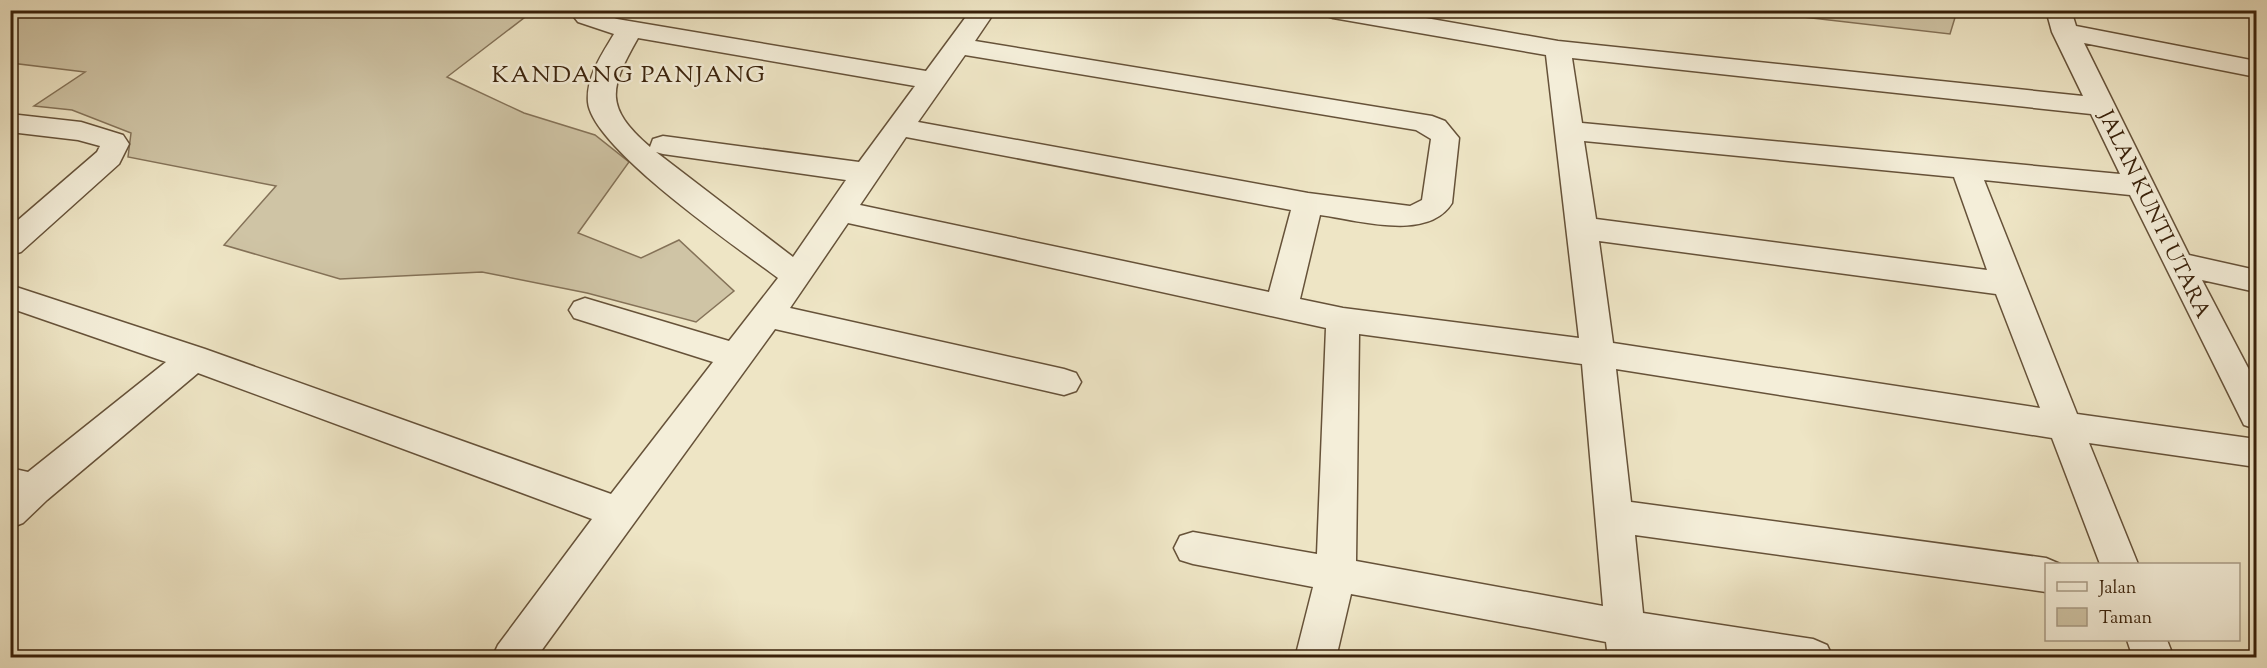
<svg xmlns="http://www.w3.org/2000/svg" width="2267" height="668" viewBox="0 0 2267 668" font-family="'Sorts Mill Goudy',serif">
<style>
.green{fill:#cfc4a5;stroke:#847258;stroke-width:1.5}
.lines{fill:none;stroke-linecap:round;stroke-linejoin:round}
.street-casing{stroke:#665239;stroke-width:3}
.street{fill:#f4eed9;fill-rule:evenodd}
.labels{text-anchor:middle;stroke-width:5;stroke-linejoin:round;paint-order:stroke}
.street-label{font-size:21px;fill:#39210a;stroke:#f4eed9}
.quarter-label{font-size:24px;letter-spacing:1.5px;fill:#39210a;stroke:#f4eed9}
</style>
<rect width="100%" height="100%" fill="#eee5c5"/>
<filter id="stains"><feTurbulence type="fractalNoise" baseFrequency=".00333" numOctaves="4"/><feColorMatrix values="0 0 0 0 .2 0 0 0 0 .09 0 0 0 0 .02 0 0 0 .5 -.17"/></filter>
<radialGradient id="worn" r=".72"><stop offset=".6" stop-color="#630" stop-opacity="0"/><stop offset="1" stop-color="#630" stop-opacity=".3"/></radialGradient>
<!-- green -->
<path class="green" d="M11,10L533,11L447,77L524,113L595,135L629,162L578,233L641,258L679,240L734,291L696,322L587,293L482,272L340,279L224,245L276,186L128,157L131,133L72,110L34,106L85,72L11,63Z
M1516,11L1953,10L1957,11L1950,34L1803,17Z"/>
<g class="lines">
<!-- street casing -->
<g class="street-casing">
<path id="street" d="M576,10H601V13L617,19L926,71L971,10H996L975,41L1432,116L1445,121L1459,138L1452,203C1428,242 1358,220 1320,215L1300,299L1343,308L1579,338L1546,55L1333,18L1324,15L1321,10H1380L1558,41L2083,96L2052,32L2046,10H2071L2076,26L2256,61V77L2084,43L2189,255L2256,270V292L2202,280L2256,383V429L2244,425L2130,195L1984,180L2077,414L2256,439V467L2089,443L2138,564H2100L2052,438L1616,369L1631,502L2046,558L2060,564H2046V592L1635,535L1643,613L1813,639L1827,645L1833,658H1695L1648,650V658H1608L1606,642L1351,594L1336,658H1295L1313,587L1193,564L1180,560L1174,548L1180,536L1193,532L1317,554L1326,328L848,223L790,308L1064,369L1076,373L1081,382L1076,391L1064,395L775,329L536,658H492L498,645L592,519L198,373L47,500L23,523L10,528V468L28,472L166,362L10,308V285L205,349L611,494L713,362L574,318L569,310L574,302L585,298L729,341L778,278C738,248 592,148 588,102C586,77 602,54 614,34L578,22L574,17ZM638,38L915,86L859,162L663,136L653,139L650,147C604,107 609,89 638,38ZM965,55L1416,130L1431,139L1422,200L1410,206L1308,193L918,122ZM1572,58L2091,114L2120,174L1582,123ZM906,137L1291,210L1269,292L860,205ZM1584,141L1954,177L1987,270L1596,219ZM656,152L663,154L846,180L793,257ZM1599,241L1996,294L2040,408L1613,343ZM1359,334L1582,364L1603,606L1356,561Z
M10,114L81,122L123,135L129,144L119,164L21,252L10,255V227L97,152L100,146L78,140L10,132Z
M2127,640H2167L2174,658H2133Z"/>
</g>
<!-- street -->
<use href="#street" class="street"/>
</g>
<g class="labels">
<!-- street labels -->
<g class="street-label">
<text transform="translate(2155 214) rotate(64)" y="7">JALAN KUNTI UTARA</text>
</g>
<!-- quarter labels -->
<g class="quarter-label">
<text x="629" y="82">KANDANG PANJANG</text>
</g>
</g>
<!-- margin -->
<rect width="2267" height="668" fill="none" stroke="#eee5c5" stroke-width="36"/>
<rect x="12" y="12" width="2243" height="644" fill="none" stroke="#39210a" stroke-width="3"/>
<rect x="18" y="18" width="2231" height="632" fill="none" stroke="#39210a" stroke-width="1.5"/>
<!-- legend -->
<rect x="2045" y="563" width="195" height="78" fill="#f4eed9" stroke="#a99c86" stroke-width="1.5"/>
<rect x="2057" y="582" width="30" height="9" fill="#f4eed9" stroke="#a99c86" stroke-width="1.5"/>
<text x="2099" y="593" font-size="18" fill="#39210a">Jalan</text>
<rect x="2057" y="608" width="30" height="18" fill="#cfc4a5" stroke="#a99c86" stroke-width="1.5"/>
<text x="2099" y="623" font-size="18" fill="#39210a">Taman</text>
<rect width="100%" height="100%" filter="url(#stains)"/>
<rect width="100%" height="100%" fill="url(#worn)"/>
</svg>
